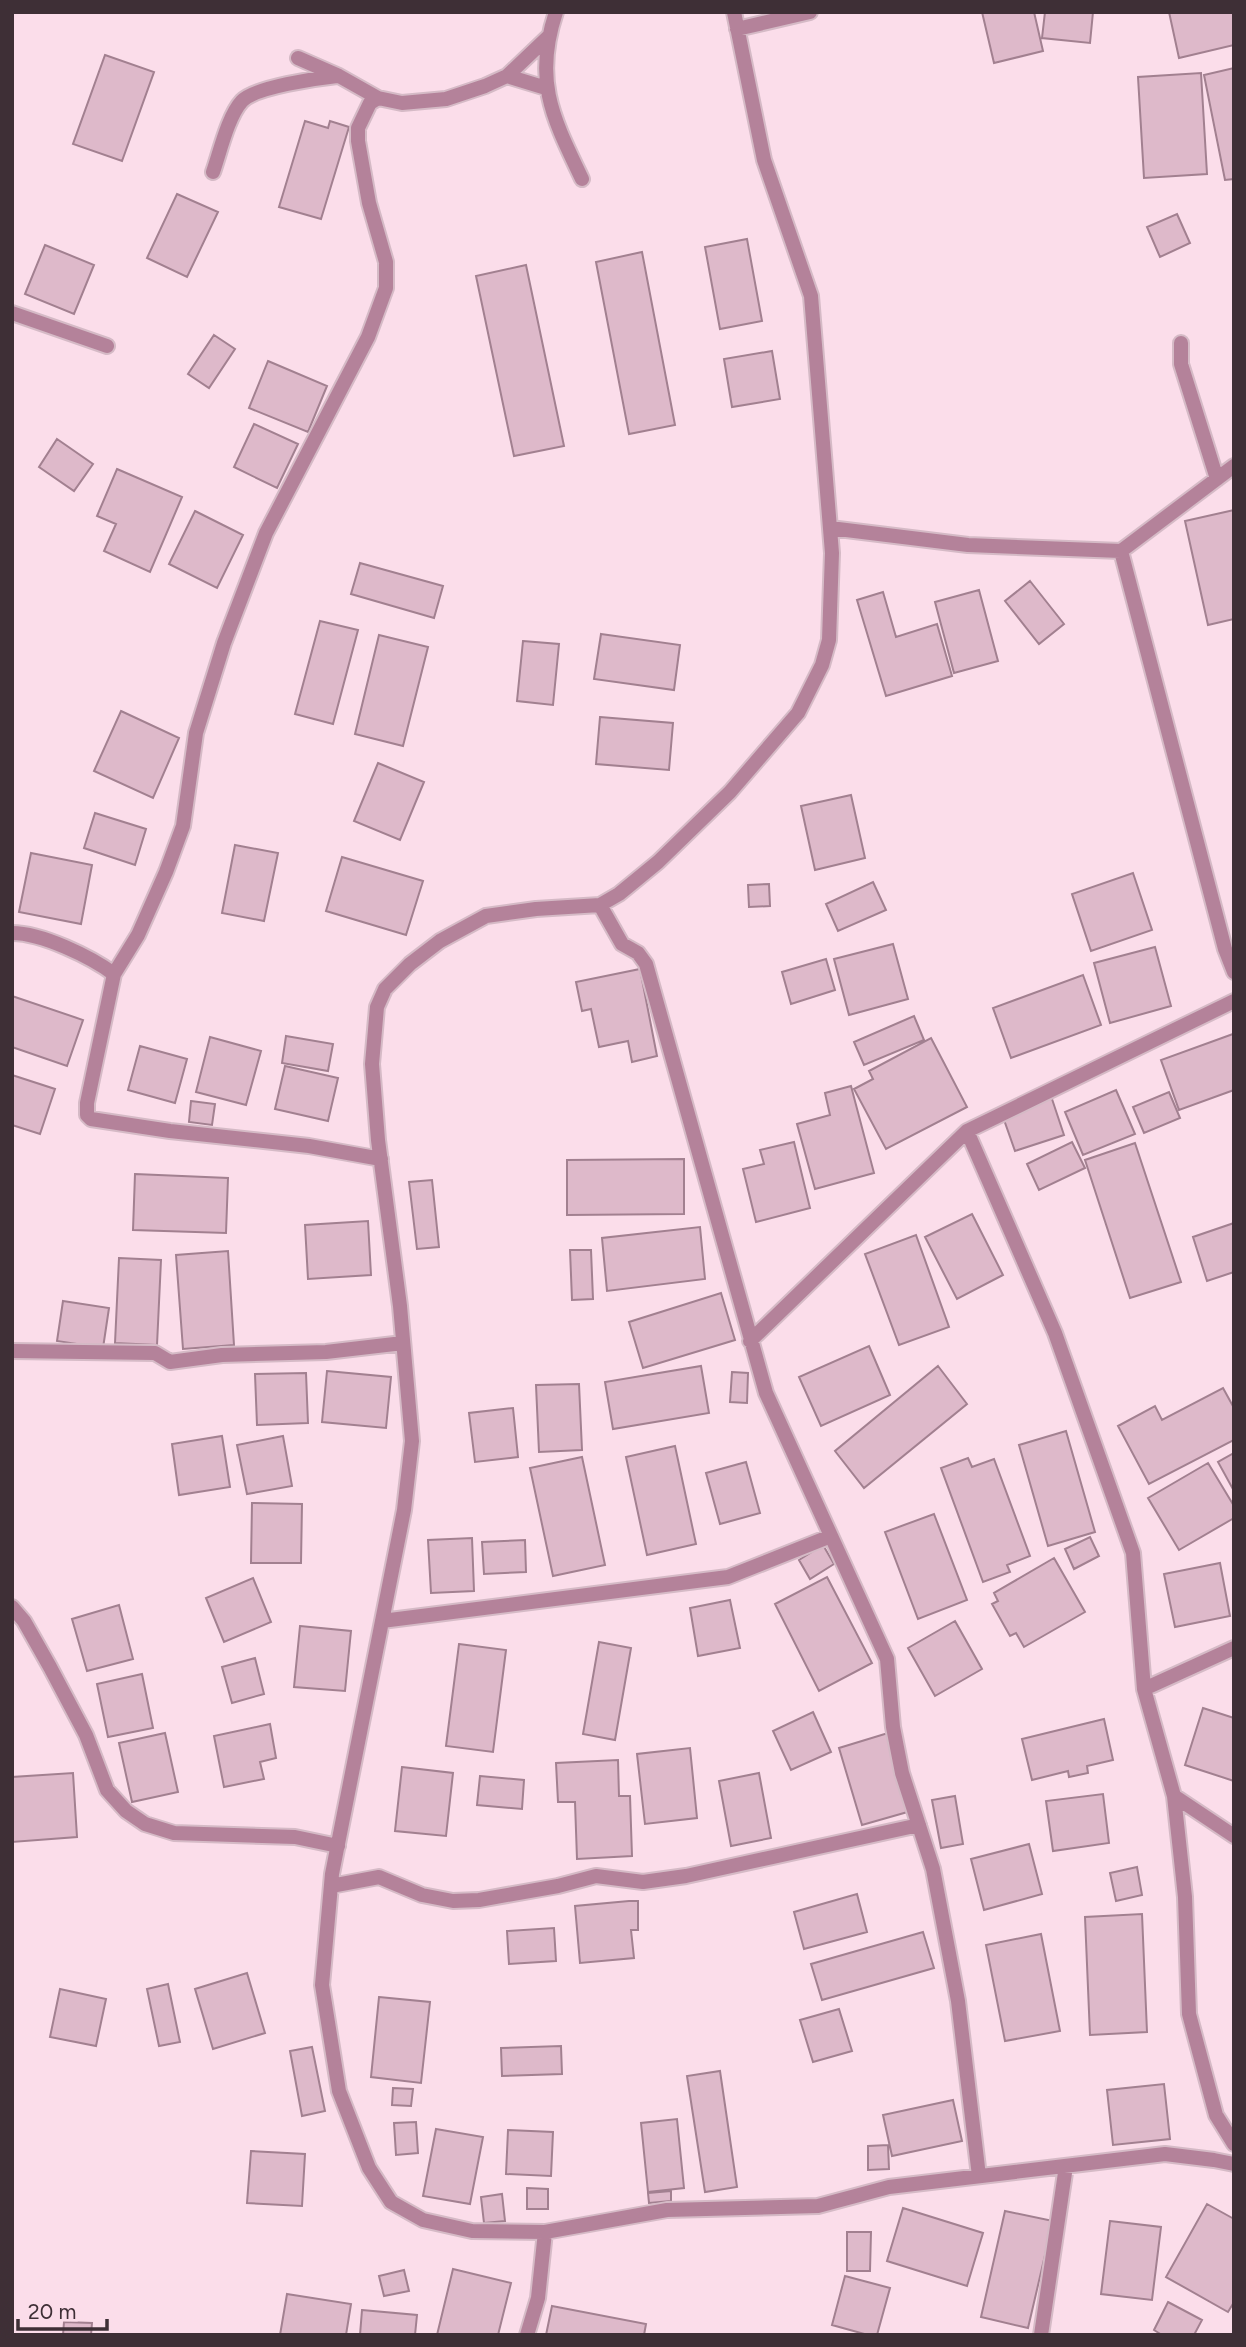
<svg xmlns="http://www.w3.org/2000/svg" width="1246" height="2347" viewBox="0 0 1246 2347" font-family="Figtree,sans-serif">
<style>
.building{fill:#deb9ca;stroke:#a28090;stroke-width:2}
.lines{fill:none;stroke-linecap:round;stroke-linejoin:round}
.minor-casing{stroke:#d5bac6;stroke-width:18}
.minor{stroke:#b4829a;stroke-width:14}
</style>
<rect width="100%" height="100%" fill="#fbddea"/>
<!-- building -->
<path class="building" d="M982,12H1034L1043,51L994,63Z
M1045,12H1093L1090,43L1042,38Z
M1169,12H1234V45L1179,58Z
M105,55L154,72L122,161L73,144Z
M1234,68V179L1225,180L1204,75Z
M1201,73L1207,174L1144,178L1138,77Z
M305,121L328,128L330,121L349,127L321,219L279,207Z
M177,194L218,212L187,277L147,258Z
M1177,214L1190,243L1160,257L1147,227Z
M747,239L762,321L720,329L705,247Z
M45,245L94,265L74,314L25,294Z
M642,252L675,425L629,434L596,262Z
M526,265L564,446L514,456L476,276Z
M214,335L235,349L209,388L188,374Z
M772,351L780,399L732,407L724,359Z
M268,361L327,386L308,432L249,408Z
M254,424L298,444L277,488L234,467Z
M57,439L93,464L74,491L39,467Z
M117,469L182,497L150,572L104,551L116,524L97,516Z
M1234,510V619L1208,625L1185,521Z
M195,511L243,535L217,588L169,564Z
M360,563L443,586L434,618L351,594Z
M1030,581L1064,624L1039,644L1005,601Z
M979,590L998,661L954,673L935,602Z
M883,592L896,637L937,624L952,676L886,696L857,600Z
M320,621L358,630L333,724L295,714Z
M601,634L680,645L674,690L594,679Z
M379,635L428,647L403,746L355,734Z
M523,641L559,644L553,705L517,701Z
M121,711L179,738L153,798L94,771Z
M600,717L673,723L669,770L596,764Z
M378,763L424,782L400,840L354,821Z
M851,795L865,858L815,870L801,806Z
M95,813L146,829L135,865L84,848Z
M235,845L278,853L264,921L222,913Z
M31,853L92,865L81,924L19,912Z
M342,857L423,881L406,935L326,911Z
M1133,873L1152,930L1091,951L1072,894Z
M873,882L886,910L838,931L826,904Z
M769,884L770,906L749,907L748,885Z
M893,944L908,999L849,1015L834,959Z
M1155,947L1171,1006L1110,1023L1094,963Z
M826,959L835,990L791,1004L782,972Z
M640,969L657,1056L632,1062L628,1041L599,1047L591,1009L582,1011L576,982Z
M1083,975L1101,1025L1011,1058L993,1008Z
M12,996L83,1020L67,1066L12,1047Z
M914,1016L924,1040L864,1065L854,1042Z
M1233,1034L1234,1090L1179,1110L1161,1060Z
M286,1036L333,1044L328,1071L282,1063Z
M210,1037L261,1051L246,1105L196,1092Z
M931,1038L967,1107L886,1149L854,1089L873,1079L869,1071Z
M140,1046L187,1059L175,1103L128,1090Z
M285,1066L338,1078L328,1121L275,1109Z
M12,1075L55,1089L40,1134L12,1125Z
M851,1086L874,1173L815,1189L797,1124L830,1115L825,1093Z
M1116,1090L1135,1134L1083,1155L1065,1112Z
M1169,1092L1180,1118L1144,1133L1133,1107Z
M1051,1096L1064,1135L1015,1151L1002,1114Z
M191,1101L215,1104L212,1125L189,1122Z
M794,1142L810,1208L756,1222L743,1169L764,1164L760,1150Z
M1072,1142L1085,1168L1039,1190L1027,1164Z
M1135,1143L1181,1282L1130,1298L1085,1160Z
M684,1159V1214L567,1215V1160Z
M135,1174L228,1178L226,1233L133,1230Z
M432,1180L439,1247L417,1249L409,1182Z
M972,1214L1003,1275L957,1299L925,1237Z
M368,1221L371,1275L308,1279L305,1225Z
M1234,1223V1272L1207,1281L1193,1237Z
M700,1227L705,1279L607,1291L602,1238Z
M916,1235L949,1327L899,1345L865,1254Z
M570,1250H591L593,1299L572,1300Z
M228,1251L234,1345L183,1349L176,1255Z
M119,1258L161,1260L157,1345L115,1343Z
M721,1293L735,1340L643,1368L629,1322Z
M63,1301L109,1308L103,1348L57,1341Z
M869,1346L890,1395L821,1426L799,1377Z
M701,1366L709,1413L613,1429L605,1382Z
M938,1366L967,1404L864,1488L835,1451Z
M327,1371L391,1377L386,1428L322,1422Z
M732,1372L748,1373L747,1403L730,1402Z
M306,1373L308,1423L257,1425L255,1374Z
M579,1384L582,1450L539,1452L536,1385Z
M1223,1388L1234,1408V1440L1149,1484L1118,1426L1155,1406L1162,1420Z
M513,1408L518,1457L475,1462L469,1413Z
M1066,1431L1095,1532L1048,1546L1019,1445Z
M222,1436L230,1487L179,1495L172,1444Z
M283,1436L292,1486L247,1494L237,1445Z
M675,1446L696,1544L647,1555L626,1457Z
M1234,1453V1491L1218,1462Z
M582,1457L605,1565L553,1576L530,1468Z
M968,1458L972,1467L994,1459L1030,1556L1007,1565L1010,1572L983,1582L941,1468Z
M746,1462L760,1513L720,1524L706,1473Z
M1208,1463L1234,1506V1518L1179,1550L1148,1498Z
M252,1503L302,1504L301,1563H251Z
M934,1514L967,1600L918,1619L885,1532Z
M1090,1537L1099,1556L1074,1569L1065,1549Z
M472,1538L474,1591L431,1593L428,1540Z
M525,1540L526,1572L484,1574L482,1542Z
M823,1545L834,1564L810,1579L799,1560Z
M1054,1558L1085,1612L1024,1647L1016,1633L1010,1636L992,1604L998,1601L994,1593Z
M1220,1563L1230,1616L1175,1627L1164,1574Z
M827,1577L872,1663L819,1691L775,1604Z
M253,1578L271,1622L224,1642L206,1598Z
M730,1600L740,1648L698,1656L690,1608Z
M119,1605L133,1659L87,1671L72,1619Z
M955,1621L982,1669L935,1696L908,1648Z
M300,1626L351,1631L345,1691L294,1687Z
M599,1642L631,1648L615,1740L583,1734Z
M459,1644L506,1650L493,1752L446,1746Z
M255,1658L264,1694L232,1703L222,1667Z
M142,1674L153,1728L108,1737L97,1684Z
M1203,1708L1234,1718V1781L1185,1765Z
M813,1712L831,1752L791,1770L773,1731Z
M1104,1719L1113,1760L1087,1766L1088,1773L1069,1777L1068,1771L1032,1780L1022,1739Z
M270,1724L276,1758L260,1762L264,1779L224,1787L214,1736Z
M165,1733L178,1792L132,1802L119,1743Z
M888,1733L911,1811L862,1825L839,1748Z
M690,1748L697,1818L645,1824L637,1754Z
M618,1760L619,1796H630L632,1856L577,1859L575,1802H558L556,1763Z
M402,1767L453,1773L446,1836L395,1831Z
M73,1773L77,1837L12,1842V1777Z
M759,1773L771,1838L731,1846L719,1781Z
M480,1776L524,1780L522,1809L477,1805Z
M1103,1794L1109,1843L1053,1851L1046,1801Z
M955,1796L963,1844L941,1848L932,1800Z
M1029,1844L1042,1894L984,1910L971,1859Z
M1137,1867L1142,1895L1116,1901L1110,1873Z
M857,1894L867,1932L804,1949L794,1912Z
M629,1901H638V1930H631L634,1958L580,1963L575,1906Z
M1142,1914L1147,2032L1090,2035L1085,1917Z
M554,1928L556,1961L509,1964L507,1931Z
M923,1932L934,1968L822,2000L811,1964Z
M1041,1934L1060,2031L1005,2041L986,1945Z
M247,1973L265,2033L213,2049L195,1989Z
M168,1984L180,2042L159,2046L147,1989Z
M60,1989L106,1999L96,2046L50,2037Z
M379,1997L430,2002L421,2083L371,2077Z
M839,2009L852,2051L813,2062L800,2020Z
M561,2046L562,2074L502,2076L501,2048Z
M312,2047L325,2111L302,2116L290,2051Z
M720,2071L737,2187L705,2192L687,2076Z
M1164,2084L1170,2139L1113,2145L1107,2090Z
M393,2088L413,2089L411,2106L392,2105Z
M953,2100L962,2141L892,2156L883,2115Z
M677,2119L684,2188L648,2192L641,2123Z
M416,2122L418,2153L396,2155L394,2123Z
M436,2129L483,2137L470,2204L423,2196Z
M508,2130L553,2132L551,2176L506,2174Z
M888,2145L889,2169L868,2170V2146Z
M251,2151L305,2154L302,2206L247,2203Z
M527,2188L548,2189V2209H527Z
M671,2191V2201L649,2203L648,2193Z
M502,2194L505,2221L484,2223L481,2197Z
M1207,2204L1234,2219V2302L1228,2312L1166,2277Z
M903,2208L983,2233L967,2286L887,2261Z
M1005,2211L1053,2221L1028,2328L981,2317Z
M1110,2221L1161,2227L1152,2300L1101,2294Z
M847,2232H871L870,2271H847Z
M453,2269L511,2283L498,2335H437Z
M404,2270L409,2291L384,2296L379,2276Z
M845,2276L890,2288L877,2335H868L832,2325Z
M287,2294L351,2304L346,2335H280Z
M1168,2302L1202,2320L1194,2335H1162L1154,2330Z
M552,2306L646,2324L644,2335H546Z
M362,2310L417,2315L415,2335H360Z
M64,2322L92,2323L91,2335H63Z"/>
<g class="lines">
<!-- minor casing -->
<g class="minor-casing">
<path id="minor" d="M556,12C533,81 553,118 582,179
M734,12L764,160L811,296L832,553L829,640L822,665L798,713L730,792L658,862L619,894L600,905L536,909L486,916L440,941L410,964L385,989L377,1007L372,1064L378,1140L400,1306L412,1441L404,1510L332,1874L322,1985L339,2091L369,2168L391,2202L423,2220L472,2231L545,2232L667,2210L818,2206L889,2187L1165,2154L1214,2160L1234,2164
M737,29L810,12
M298,58L339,76L378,98L402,103L446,99L485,86L507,76L548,37
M507,76L546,88
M378,98L370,103L358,128V141L369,203L386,262V288L368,337L266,533L224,643L196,733L183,826L166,872L138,935L114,974L87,1103V1115L91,1119L170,1131L309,1146L381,1159
M213,172C220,152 228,116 242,101C255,87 318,78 337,76
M12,313L107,346
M1181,343V364L1217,479
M830,528L968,545L1121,551L1234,466
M1121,551L1225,949L1234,972
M600,905L622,944L638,953L646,964L766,1393L887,1659L893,1727L902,1773L933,1869L958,2001L979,2176
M12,933C42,933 91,957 114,974
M967,1131L1055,1333L1133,1553L1144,1689L1174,1796L1185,1897L1189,2014L1216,2115L1234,2144
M750,1341L967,1131L1234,1001
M12,1351L155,1353L170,1362L222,1355L326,1352L403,1343
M12,1607L24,1621L50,1667L86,1735L107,1790L126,1811L145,1824L174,1833L295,1837L338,1846
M382,1621L728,1577L831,1536
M1144,1689L1234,1648
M1174,1796L1234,1836
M331,1886L379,1877L422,1895L453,1901L479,1900L558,1886L596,1876L643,1882L686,1876L919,1825
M527,2335L538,2298L545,2232
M1041,2335L1066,2166"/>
</g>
<!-- minor -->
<use href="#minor" class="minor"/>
</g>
<!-- border -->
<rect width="1246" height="2347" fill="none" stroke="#3e2f36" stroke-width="28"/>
<!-- scale -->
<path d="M18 2319v10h89v-10" fill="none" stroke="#3e2f36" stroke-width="3.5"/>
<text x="28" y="2319" font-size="21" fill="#3e2f36" stroke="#fbddea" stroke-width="5" paint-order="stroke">20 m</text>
</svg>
